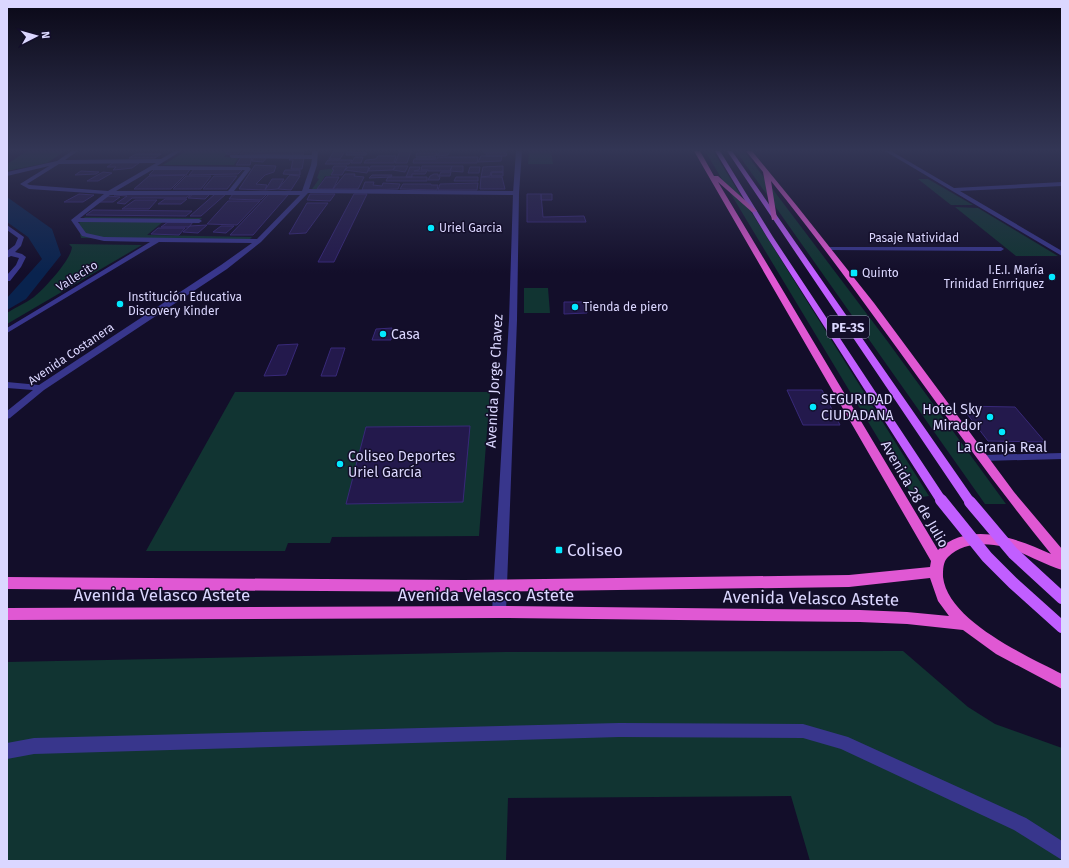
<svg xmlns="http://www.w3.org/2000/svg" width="1069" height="868" viewBox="0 0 1069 868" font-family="'Fira Sans',sans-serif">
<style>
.green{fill:#113432}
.water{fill:#09234e}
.building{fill:#23194c;stroke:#382979}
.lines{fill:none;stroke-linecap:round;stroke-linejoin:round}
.service{fill:#38368c;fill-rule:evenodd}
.minor{fill:#38368c;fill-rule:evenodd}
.tertiary{fill:#38368c;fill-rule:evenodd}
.primary{fill:#c15eff;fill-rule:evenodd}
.trunk{fill:#e058d3;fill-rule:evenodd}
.primary-bridge{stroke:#c15eff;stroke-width:12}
.poi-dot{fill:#03e9ff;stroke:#130e2a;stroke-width:1.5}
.labels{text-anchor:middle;stroke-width:3;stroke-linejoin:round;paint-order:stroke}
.far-poi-label{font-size:12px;fill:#dbd7ff;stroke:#130e2a;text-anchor:start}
.far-street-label{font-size:12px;fill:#dbd7ff;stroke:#130e2a}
.shield{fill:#130e2a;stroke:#9f9bbf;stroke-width:1}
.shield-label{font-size:13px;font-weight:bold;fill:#dbd7ff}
.poi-label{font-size:14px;fill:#dbd7ff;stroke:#130e2a;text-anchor:start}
.street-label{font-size:14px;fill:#dbd7ff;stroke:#130e2a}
.near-poi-label{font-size:17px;fill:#dbd7ff;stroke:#130e2a;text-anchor:start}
.near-street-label{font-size:17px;fill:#dbd7ff;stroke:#130e2a}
</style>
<rect width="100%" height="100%" fill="#130e2a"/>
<!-- green -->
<path class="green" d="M27,151H65L47,163L7,171V164Z
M186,151H228L224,157L238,158L234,165H163Z
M529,151H551L553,164H528Z
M705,151H713L929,496L914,498Z
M736,151H744L888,342L1006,504H985Z
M330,169L334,170L330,176H325L317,189H312L319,179L317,178L320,170Z
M918,179H928L973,205H951Z
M955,207L978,208L1058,256H1016Z
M85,217L202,218L200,220H165L147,235L252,237L248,241L81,238L78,224Z
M69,244L142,245L7,324V313C16,307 26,303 34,297C44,289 71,260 72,247Z
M524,288H548L550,313H524Z
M235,392H490L479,536L332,537L330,543H288L285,551H146Z
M903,651L968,707L995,724L1062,748V861H810L791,796L508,798L506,861H7V662L505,652Z"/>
<!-- water -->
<path class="water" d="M7,197L52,229L61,255L26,299L7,310V298L42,259L28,237L7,222Z"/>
<!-- building -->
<path class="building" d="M228,151H240L238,154H226Z
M244,151L258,152L290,151V155L240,154Z
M292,151H304L303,155H292Z
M334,151H345L340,159H329Z
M400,151H411L407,163H395Z
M440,151H450L448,155L437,156Z
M484,151H506V152L484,153Z
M347,152L367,153L366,155H346Z
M417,153H437L436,156L416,157Z
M487,153H507L506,156H486Z
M136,154H161L155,158H129Z
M378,156H396L394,163H364L366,160L376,159Z
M481,156H502L501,161L478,162Z
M241,157H252L250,165H236Z
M254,157H267L263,162L252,161Z
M355,157H363L361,163H351Z
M417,157H436L435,159H416Z
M438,157H478L477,163H413L414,159H437Z
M291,158H304L302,169H291L293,160H289Z
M328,160H352L349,164H325Z
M114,162L139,163L132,168L124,169L113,170L116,167H107Z
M255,165L276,166L274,172L265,175L256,184L267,185L265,190L239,189Z
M334,166H347L342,175H331L334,170L332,169Z
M371,166H395L393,170L368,171Z
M396,166H408L405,172L393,170Z
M422,166H452L450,171H428V170H421Z
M452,166H463V172L450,171Z
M503,166V172H491L490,176L481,177L483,167Z
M348,167H369L367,173L345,170Z
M410,167H420L419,170L414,171H427L425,174H412V177H406Z
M470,167H480L479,173H468Z
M156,168H191L186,175H149Z
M195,168H244L238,174L189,175Z
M285,170H300V175L283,174Z
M81,171L99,172L96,174L75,175Z
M103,172L112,173L98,181H87Z
M441,172H451L450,176H439Z
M492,172H503V176H491Z
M345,174H355L354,176L364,177L358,189H333Z
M434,174H438V176L440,177L439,180H428L430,176Z
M185,175L171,189H134L149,176Z
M290,175L300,176L291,190L278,189Z
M372,175H392L391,177L369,178Z
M186,176H211L201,189H173Z
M214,176H237L227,189H203Z
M326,177H339L333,189H317Z
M388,177H427V181H386Z
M456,177H478V181H454Z
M481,177H502L505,189H480Z
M272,179H284L278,189L265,190Z
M365,182H374L373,185L382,186L383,183L400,184L398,189L362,190Z
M478,183L477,190H438L440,184Z
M403,184H431V185H438L437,190L400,189Z
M118,193L191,194L186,198H132L125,204L117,203L127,196L114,195Z
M194,193H211L205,199L188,198Z
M79,194L94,195L83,202H64Z
M215,194H226L201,216H190Z
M233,194H267L261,200L229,199Z
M269,194L288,195L253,235H230Z
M310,194H335L330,201L307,200Z
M354,194H367L334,262H318Z
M527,194H541L543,217L584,216L586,222H527Z
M541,194H552V200H541Z
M107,196L120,197L113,202H100Z
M165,199H187L181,204H158Z
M135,200H157L149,209H122Z
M228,201H260L237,225L207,224Z
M307,203H328L306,233L289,234Z
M93,210L192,211L186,216L86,215Z
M168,222H193L189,227H161Z
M207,225L198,233L183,232L190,226Z
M221,226H234L226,233L213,232Z
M158,228H185L179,235L151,234Z
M564,302H585L587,313L564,314Z
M392,328L391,340H372L376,329Z
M298,344L286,375L264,376L278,345Z
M331,348H345L336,376H321Z
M787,390H822L840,425H803Z
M961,406L1015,407L1045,442L988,441Z
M470,426L463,502L346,504L366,427Z"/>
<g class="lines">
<!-- service -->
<path class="service" d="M619,723L803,724L848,737L1026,818L1062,841V860L1014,830L841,749L803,738L619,737L34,754L7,759V743L34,738Z"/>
<!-- minor -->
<path class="minor" d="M72,151H78L65,160L161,159L175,151H181L157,166L249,167L251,169L234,191H302L311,165L312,159L232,158L230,157V155H312V151H318L317,165L309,189L516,191L519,193L516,195L308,193L261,242L227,269L44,390L10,418L7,419V411L33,390L7,388V382L39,385L221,265L252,243L159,242L7,333V328L150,242L104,241L82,236L71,220L104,194L29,189L20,184L49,166L7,176V172L57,161ZM156,163L108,191L30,185L27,184L59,164ZM152,170H245L228,191H116ZM110,195H300L257,239L104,237L86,233L78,222L199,223L202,221L199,219L80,218Z
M885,151H891L954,188L1062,182V186L960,191L1062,251V256Z
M7,225L24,237L21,246L15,252L22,254L26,257L21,267L10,281H7V275L16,265L19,258L11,256L7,258V251L15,245L18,238L7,230Z
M827,247H1001L1004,249L1001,251L825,250V248Z
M1062,453V459L983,461L979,460L978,458L979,456L983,455Z"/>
<!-- tertiary -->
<path class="tertiary" d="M516,151H522L519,193L517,320L506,612L504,616L499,618L494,616L492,612L509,320L513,193Z"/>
<!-- primary -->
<path class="primary" d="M715,151H720L773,237L945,497L947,500L945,503H937L767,237Z
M727,151H732L974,499L976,502L974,505H966Z"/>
<!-- trunk -->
<path class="trunk" d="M694,151H700L714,176H718L757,211L752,212L718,182L938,550C970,520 1018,539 1051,554C953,433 869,302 771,181L777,219L772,220L763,172L746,151H752L797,206L874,303L1014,492L1062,549V570C1039,563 1018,548 994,545C978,543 960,545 948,557C943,562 943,569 943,577C948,621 1027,656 1062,674V689L996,654L963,630L907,624L860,622L499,618L7,620V608L499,606L860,610L907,612L949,616L938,601L930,578L849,587L464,592L7,589V577L464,580L849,575L930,567L931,561Z"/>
<!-- primary-bridge -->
<path class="primary-bridge" d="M941,500L987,557L1013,583L1062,627
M970,502L1013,553L1062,598"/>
</g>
<!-- sky -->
<linearGradient id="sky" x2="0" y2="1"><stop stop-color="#0a0817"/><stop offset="0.55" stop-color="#333655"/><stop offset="1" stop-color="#333655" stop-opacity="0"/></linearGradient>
<rect width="1069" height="273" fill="url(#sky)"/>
<!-- markers -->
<g class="poi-dot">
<circle cx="431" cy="228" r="4"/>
<rect x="850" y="269" width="8" height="8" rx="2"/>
<circle cx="1052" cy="277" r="4"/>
<circle cx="120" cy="304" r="4"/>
<circle cx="575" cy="307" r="4"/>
<circle cx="383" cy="334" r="4"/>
<circle cx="813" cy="407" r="4"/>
<circle cx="990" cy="417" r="4"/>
<circle cx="1002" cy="432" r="4"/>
<circle cx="340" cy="464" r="4"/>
<rect x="555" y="546" width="8" height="8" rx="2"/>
</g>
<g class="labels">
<!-- far-poi labels -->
<g class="far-poi-label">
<text x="439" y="232">Uriel Garcia</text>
<text x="1044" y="274" text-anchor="end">I.E.I. María<tspan x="1044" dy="14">Trinidad Enrriquez</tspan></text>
<text x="862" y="277">Quinto</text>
<text x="128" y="301">Institución Educativa<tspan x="128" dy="14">Discovery Kinder</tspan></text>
<text x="583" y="311">Tienda de piero</text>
</g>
<!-- far-street labels -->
<g class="far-street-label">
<text x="914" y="242">Pasaje Natividad</text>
<text transform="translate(77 276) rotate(-32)" y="4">Vallecito</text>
<text transform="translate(71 354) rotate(-34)" y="4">Avenida Costanera</text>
</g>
<!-- shield labels -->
<rect class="shield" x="827" y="316" width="42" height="22" rx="3"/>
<g class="shield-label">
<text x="848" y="332">PE-3S</text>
</g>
<!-- poi labels -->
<g class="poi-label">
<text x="391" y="339">Casa</text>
<text x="821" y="404">SEGURIDAD<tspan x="821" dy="16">CIUDADANA</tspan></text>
<text x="982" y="414" text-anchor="end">Hotel Sky<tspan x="982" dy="16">Mirador</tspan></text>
<text x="1002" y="452" text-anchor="middle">La Granja Real</text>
<text x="348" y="461">Coliseo Deportes<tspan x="348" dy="16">Uriel García</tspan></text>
</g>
<!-- street labels -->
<g class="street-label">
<text transform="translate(494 381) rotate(-87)" y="5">Avenida Jorge Chavez</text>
<text transform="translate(915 494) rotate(60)" y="5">Avenida 28 de Julio</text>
</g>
<!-- near-poi labels -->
<g class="near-poi-label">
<text x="567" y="556">Coliseo</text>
</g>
<!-- near-street labels -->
<g class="near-street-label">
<text x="162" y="601">Avenida Velasco Astete</text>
<text x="486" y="601">Avenida Velasco Astete</text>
<text transform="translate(811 598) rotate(1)" y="6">Avenida Velasco Astete</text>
</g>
</g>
<!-- border -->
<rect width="1069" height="868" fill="none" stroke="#dbd7ff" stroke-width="16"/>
<!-- north arrow -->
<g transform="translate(36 36) rotate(84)" stroke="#130e2a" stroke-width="3" paint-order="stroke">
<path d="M0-3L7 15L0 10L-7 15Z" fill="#dbd7ff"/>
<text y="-6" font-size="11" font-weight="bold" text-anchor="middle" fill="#dbd7ff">N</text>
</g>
</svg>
